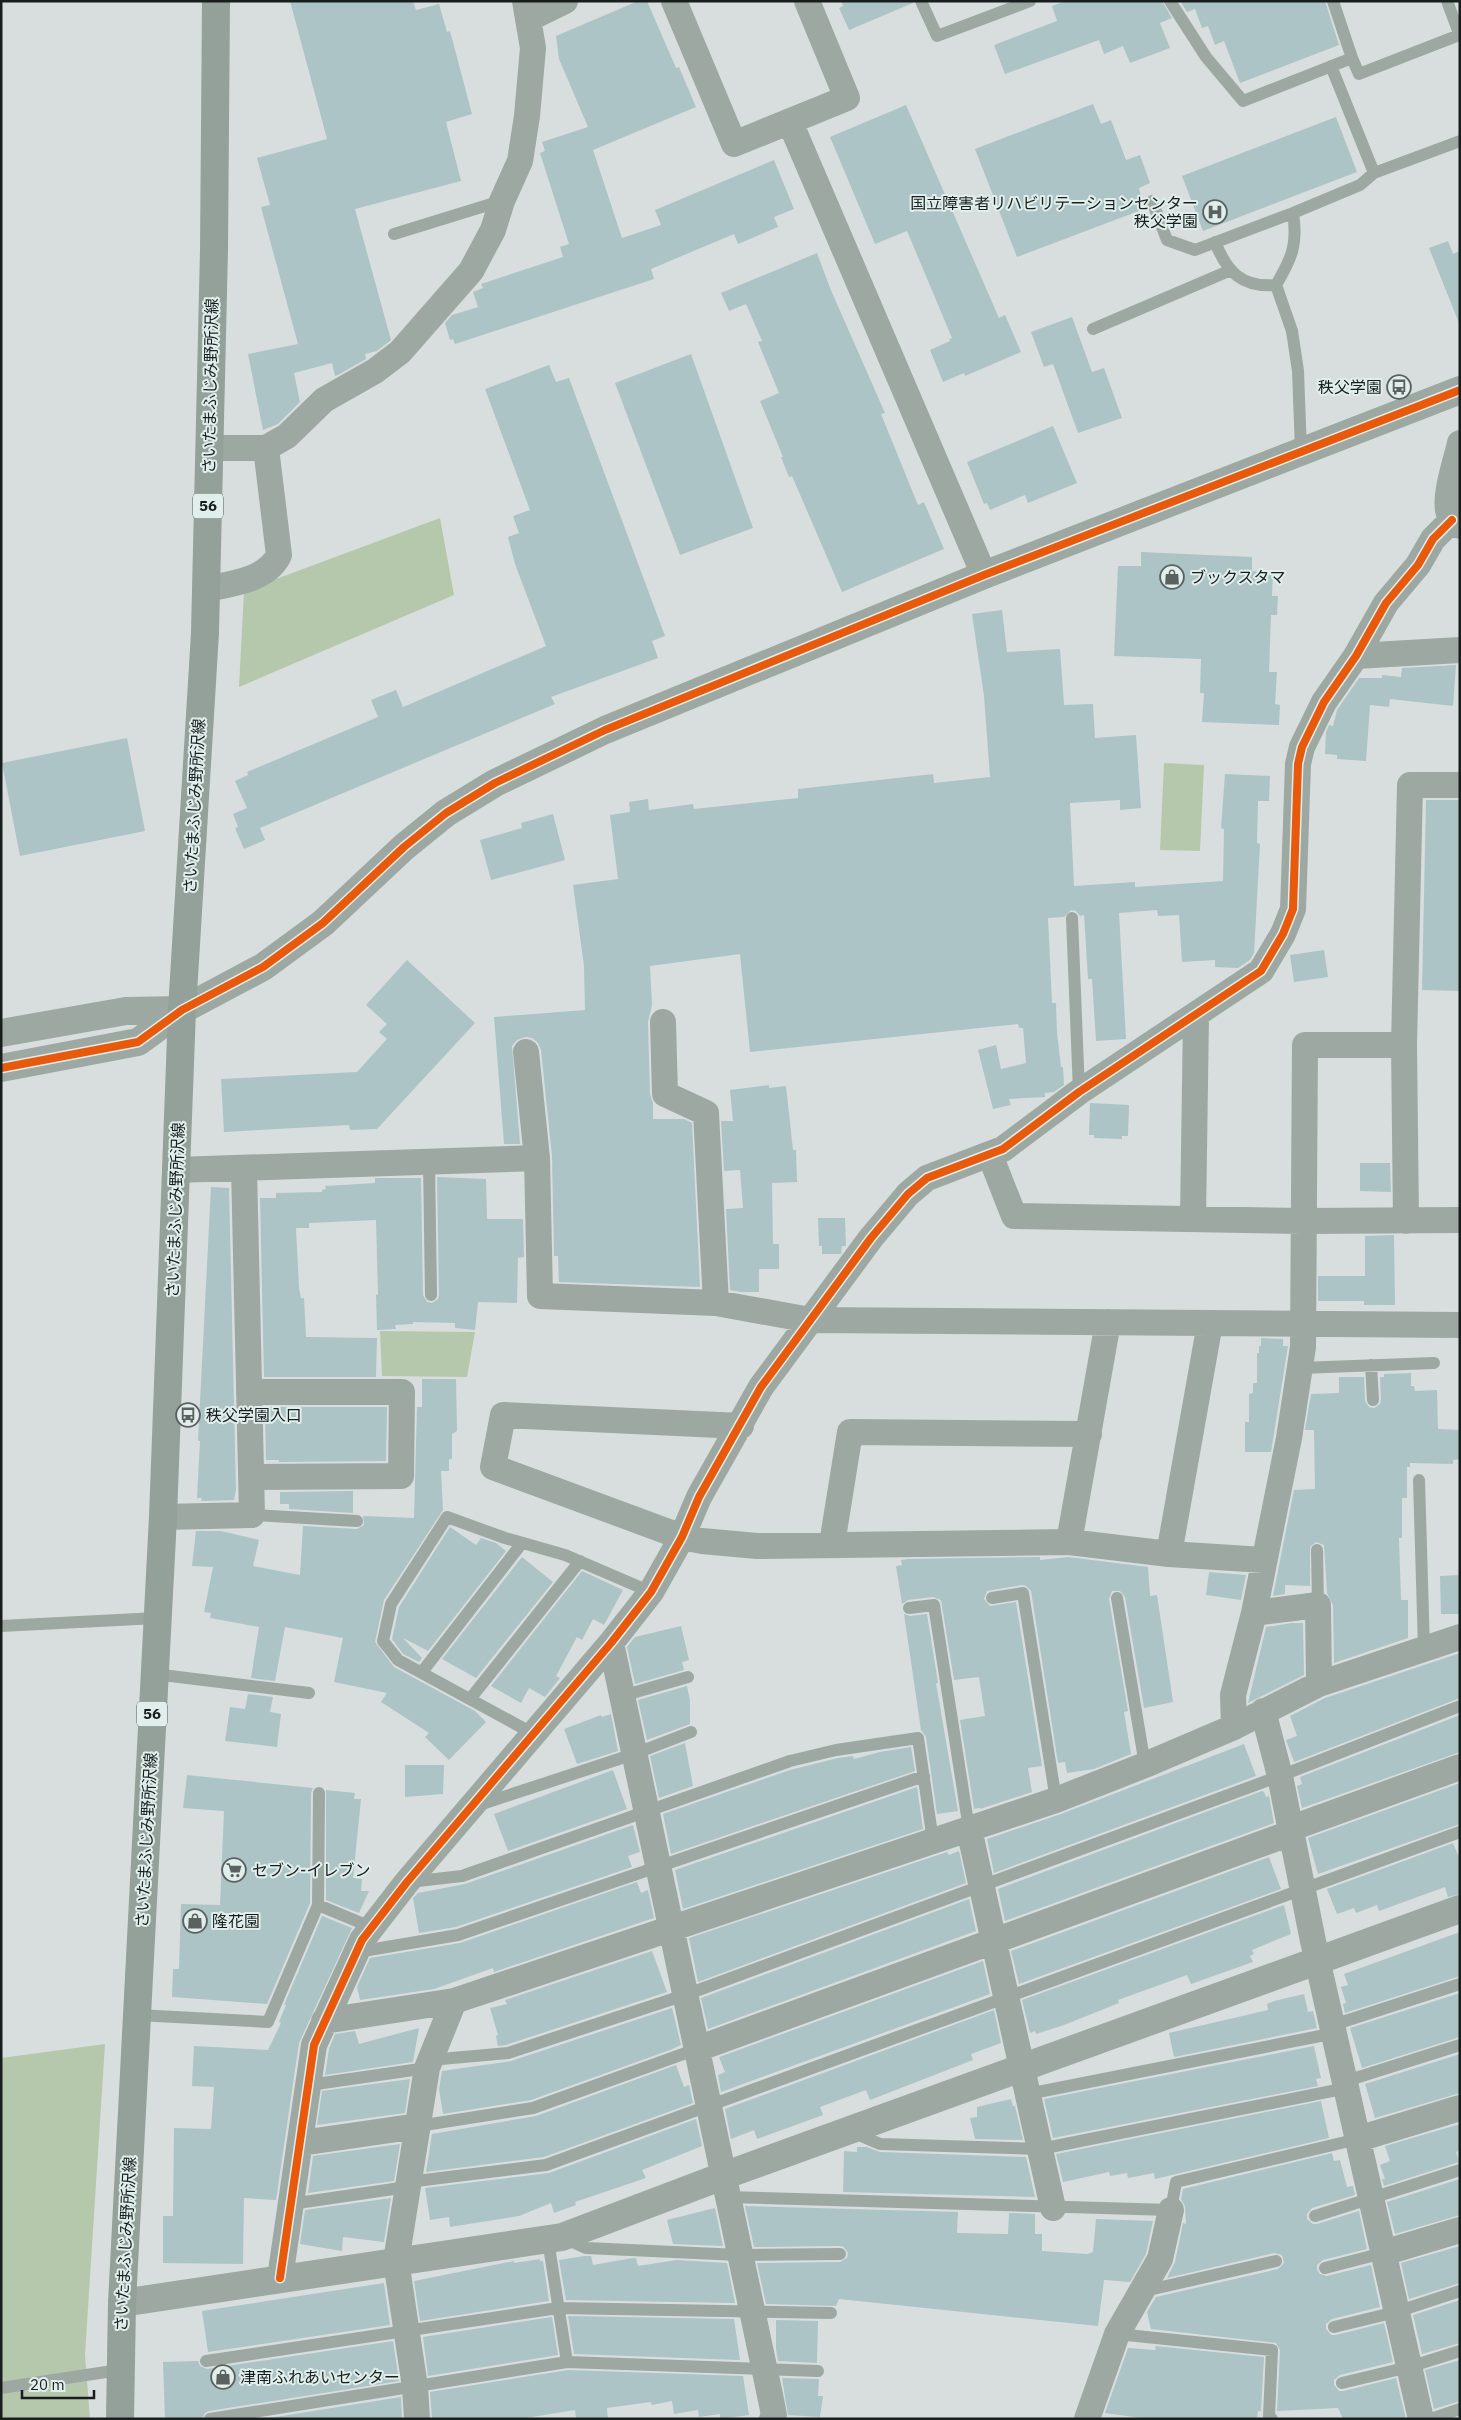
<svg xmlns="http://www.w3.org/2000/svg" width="1461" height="2420" viewBox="0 0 1461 2420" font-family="'IBM Plex Sans','Noto Sans JP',sans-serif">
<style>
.green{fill:#b6c8ac}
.building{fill:#acc4c6}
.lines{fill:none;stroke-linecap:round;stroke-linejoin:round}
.service{stroke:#9ea8a2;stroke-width:12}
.minor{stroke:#9ea8a2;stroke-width:26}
.tertiary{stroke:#9ea8a2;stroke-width:28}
.primary{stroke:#94a09a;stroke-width:28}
.cycleway-casing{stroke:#e1efec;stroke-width:11}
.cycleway{stroke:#e8590c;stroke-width:8}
.labels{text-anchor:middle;stroke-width:4;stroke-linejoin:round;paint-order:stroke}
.shield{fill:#e1efec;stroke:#545d5b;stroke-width:1}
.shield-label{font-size:15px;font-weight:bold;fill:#181e1d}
.poi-label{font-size:16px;fill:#181e1d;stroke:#e1efec;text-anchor:start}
.street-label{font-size:16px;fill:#181e1d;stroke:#e1efec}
</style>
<rect width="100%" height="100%" fill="#d8dedd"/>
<!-- green -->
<path class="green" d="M440,518L454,595L239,687L244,591Z
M1164,763L1204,765L1200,851L1160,850Z
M380,1331L475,1332L467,1377L382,1376Z
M105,2044L85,2355L90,2419H1V2058Z"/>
<!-- building -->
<path class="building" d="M290,1H413L416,10L439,4L447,32L450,31L472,114L446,122L461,181L355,209L391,340L377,351L365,354L366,359L338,375L335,376L332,363L294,373L300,402L278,424L263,430L248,354L298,344L261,207L270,205L257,158L327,139Z
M638,1H647L676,68L679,67L696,107L593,150L622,238L661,225L655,210L774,160L794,209L774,217L778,227L738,244L734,234L651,269L654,279L455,344L453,339L450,340L445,323L452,315L478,307L473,292L483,288L481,284L563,257L560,247L569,244L540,153L545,151L542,142L588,127L559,59L556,36Z
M841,1H913V3L849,30L839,8L843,6Z
M1065,1H1162L1172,18L1160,23L1170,48L1130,63L1123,46L1104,54L1099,40L1005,74L994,45L1057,21L1052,6Z
M1180,1H1325L1339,45L1240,83L1224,41L1215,45L1208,26L1202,28L1195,9L1187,12Z
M1093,104L1101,124L1111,120L1126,160L1140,155L1150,183L1139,188L1144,209L1017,257L975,149Z
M906,105L999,318L1005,315L1021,352L965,376L964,373L943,382L930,350L950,341L949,339L952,338L907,231L875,244L830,137Z
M1336,117L1357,172L1203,231L1182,176Z
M1448,241L1453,254L1460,251L1459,323L1429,248Z
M817,253L830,288L885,413L881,414L918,505L924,502L944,549L842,592L792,476L789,477L781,457H783L760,401L779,393L758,342L762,341L746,304L729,311L721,293Z
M1072,317L1092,372L1104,368L1122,418L1078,433L1053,364L1044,367L1031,332Z
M691,354L753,528L680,555L615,383Z
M549,365L556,382L569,378L665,636L652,641L658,658L551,697L555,704L260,828L265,840L244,849L235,828L238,827L233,814L247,808L235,781L248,775L247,772L378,717L371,700L396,690L403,707L546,646L515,564L508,537L519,533L513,516L530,510L485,389Z
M1053,426L1077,483L1028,503L1025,495L990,510L987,503L984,504L967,462Z
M1141,552L1252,557V571L1273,572L1272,596H1278L1277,615H1271L1269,672H1277L1275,704L1280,705L1279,725L1202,722L1204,693H1200L1201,659L1114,656L1118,566H1141Z
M1002,610L1007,652L1060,649L1064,705L1093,704L1095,738L1136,735L1141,808L1120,810V800L1070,803L1074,886L1135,882V887L1223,881L1224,829L1221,828L1225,774L1270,776L1269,801H1258L1257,843L1260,844L1254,953L1250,960L1238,968L1215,967V960L1182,962L1179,915L1158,916L1157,910L1119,913L1126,1039L1096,1041L1092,979H1088L1084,915L1080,916L1076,911L1071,910L1064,917L1048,918L1052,1003H1056L1057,1033L1061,1067H1063L1064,1085L1054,1092L1045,1093V1097L1009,1099L1011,1105L993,1109L978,1050L996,1045L1001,1069L1026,1063L1023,1028H1019L1018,1024L750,1052L740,954L650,966L652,1005L648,1022L650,1094L653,1103V1119H684L692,1123L700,1287L559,1282L558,1256H554L552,1156L541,1050L538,1043L532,1038L525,1037L517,1040L512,1046L520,1144H504L494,1017L585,1010L584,966L573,885L618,879L610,815L630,812L629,802L648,799L649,810L693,804L694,809L798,798V789L933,774L934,783L990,777L984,696L972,614Z
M1456,665L1453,706L1390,699L1389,707L1370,705L1366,761L1337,759V755L1325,754L1326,732L1329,725L1333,726L1337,710L1359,678H1382V675L1401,677L1402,668Z
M127,738L145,831L20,856L2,763Z
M1426,800H1460V991L1422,990Z
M553,814L565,860L491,880L480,840L522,828L521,823Z
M1324,950L1328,977L1294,982L1290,955Z
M407,960L475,1023L377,1129L350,1130L349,1125L224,1132L221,1079L357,1072L387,1039L379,1032L387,1024L366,1005Z
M769,1085V1088L786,1086L793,1150H796L797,1182L772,1183L773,1244H779V1269H759V1292H741L730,1290L726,1209L743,1208L740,1170L724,1171L721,1121H733L730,1090Z
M1090,1103L1129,1105L1128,1136H1122V1139L1094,1138V1135H1089Z
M1360,1163H1390L1391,1192L1360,1191Z
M437,1177L486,1179L487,1219H523L524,1257L518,1258L517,1303L478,1302L475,1330L455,1328V1323L413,1322V1324L395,1325L396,1329L377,1330L376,1295L378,1294L376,1220L309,1223V1228H296L299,1288L301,1298H304L306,1337L377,1338L376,1377H264L260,1198H276V1193L322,1192V1190L326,1189L325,1186L375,1183V1178H421L423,1295L427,1302L432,1303L438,1299L439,1295Z
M211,1187L229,1188L236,1490L234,1500L201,1501L202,1498H197L200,1441H198Z
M818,1218H845L846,1246H842L841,1254H822V1246H819Z
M1394,1235L1395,1305H1364V1301H1318V1276H1365V1236Z
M1261,1338L1283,1339V1346H1288L1271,1452H1245V1422H1249V1394L1253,1393V1383H1257V1353H1259V1346H1261Z
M1411,1373V1386H1414L1415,1391L1437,1390L1438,1429L1460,1430V1459L1453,1460V1464L1410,1463V1467H1407V1498H1402V1538H1399L1401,1600H1408V1638L1334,1663L1333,1605L1327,1593L1324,1545L1316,1542L1310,1547V1586L1285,1585V1594L1273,1596L1294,1490L1315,1489L1314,1430H1305L1311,1394L1339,1393V1377H1364L1365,1401L1369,1407L1374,1408L1380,1404L1381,1400L1380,1377H1384V1374Z
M422,1379H456L457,1431L452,1434V1459H449V1471H441L443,1510L384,1600L375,1642L394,1667L475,1711L486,1722L449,1760L425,1737L429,1733L381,1702L387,1693L334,1682L343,1638L285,1627L275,1681L251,1678L259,1627L210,1618L211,1613L204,1612L213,1567L192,1566L196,1531H221L259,1540L253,1566L300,1575L303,1526L357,1529L364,1525L363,1516L414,1518L417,1407H422Z
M265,1407H387L386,1461L279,1462V1460H266Z
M353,1491V1513L289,1509V1504H280V1492Z
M450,1527L476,1545L481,1538L496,1543L506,1551L428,1651L403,1638L422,1658L419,1662L403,1654L392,1639L399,1607Z
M522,1557L553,1582L476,1678L442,1659Z
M1040,1557V1560L1068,1557L1148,1567L1150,1596L1157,1595L1173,1702L1144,1708L1125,1597L1120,1591H1112L1109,1599L1128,1711L1124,1712L1131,1754L1094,1769L1067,1773L1065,1762L1058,1763L1031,1591L1026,1586L1022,1585L987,1591L984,1599L990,1606L1016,1602L1042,1766L1028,1768L1032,1792L980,1809V1808L974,1809L960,1720L985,1716L979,1677L954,1680L941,1600L933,1597L908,1600L902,1604L896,1566L902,1565L901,1560L908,1559Z
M582,1571L623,1590L604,1625L593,1619L582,1640L577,1637L556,1676L560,1678L545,1697L529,1688L521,1703L491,1686Z
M1209,1572L1246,1575L1241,1600L1206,1595Z
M1460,1575V1614H1441L1440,1576Z
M904,1614L910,1616L927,1614L938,1683H936L958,1811L937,1814L926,1737L921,1730Z
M1292,1623H1303L1304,1675L1248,1703L1266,1627Z
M681,1626L689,1660L682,1662L684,1670L635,1684L627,1647L635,1637Z
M1460,1653V1698L1294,1762L1286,1740L1297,1736L1290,1716L1325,1698Z
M687,1686L690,1700V1724L647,1740L638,1700Z
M248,1694L273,1697L270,1712L281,1714L277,1747L225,1741L230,1707L245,1709Z
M611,1714L618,1751L577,1764L564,1729L601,1715L602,1717Z
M1460,1715V1752L1302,1808L1297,1786L1302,1784L1300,1777Z
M685,1743L693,1786L659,1798L650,1756Z
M1244,1744L1256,1776L994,1873L987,1839L1061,1814Z
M911,1747L915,1771L671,1854L663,1814L790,1770L838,1758L853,1756L854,1759L880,1752Z
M405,1765H444L443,1794L405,1797Z
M613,1770L627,1809L508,1851L494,1814Z
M187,1775L313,1788L311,1793L310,1903L267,2004L172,1997L173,1969H179L181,1904L220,1905L224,1811L183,1808Z
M1460,1783V1824L1318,1874L1308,1838Z
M917,1787L923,1829L683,1909L675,1870Z
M326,1790L355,1793L354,1799H361L353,1878L362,1879L361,1891H369L359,1913L326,1900Z
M1262,1791L1264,1792L1266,1797L1269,1796L1274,1823L1005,1921L998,1889Z
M633,1825L640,1852L628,1856L632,1867L456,1927L419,1933L413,1898L418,1893L465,1884Z
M1453,1843L1460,1860V1894L1448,1897L1445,1887L1379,1911L1377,1905L1356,1913L1354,1908L1337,1914L1327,1889Z
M959,1851L966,1883L698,1982L689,1938L947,1852L949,1855Z
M1269,1857L1281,1889L1019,1984L1011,1951Z
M637,1882L641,1893L648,1890L654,1918L494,1972L493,1968L434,1989L360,2000L357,1987L370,1958L460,1943Z
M969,1899L976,1931L708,2029L701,1998Z
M1284,1905L1291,1934L1252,1950L1254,1954L1250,1956L1253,1962L1191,1984L1187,1975L1118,2000L1119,2003L1064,2025L1036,2034L1035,2031L1030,2033L1022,2000Z
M322,1916L352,1928L299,2043L276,2200L244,2198L243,2264L163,2263V2216H173L174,2128L211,2129L214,2087L192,2086L194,2046L268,2050L281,2023L279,2022L286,2005H284Z
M1460,1932V1976L1345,2013L1343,2004L1346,2003L1341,1987L1348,1985L1344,1974Z
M652,1951L667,1992L506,2045L498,2046L496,2036L498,2035L490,2008L507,2004L505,2000Z
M983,1961L990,1994L721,2092L718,2075L725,2072L719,2057Z
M1460,1993V2037L1362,2068L1350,2028Z
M1304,1994L1308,2012L1313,2011L1317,2028L1174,2057L1169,2033L1268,2010L1267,2004L1274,2001Z
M672,2008L681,2045L670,2050L531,2100L443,2114L439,2089L442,2071L511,2061Z
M994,2010L1001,2043L971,2054L973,2060L870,2100L866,2090L820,2107L823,2115L757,2139L754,2130L731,2139L725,2109Z
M419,2028L413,2062L325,2075L329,2049L335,2034L355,2031L359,2044Z
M1314,2046L1321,2078L1316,2079L1318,2086L1053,2138L1044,2099Z
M1460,2054V2093L1375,2118L1365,2084Z
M676,2065L684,2087L689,2085L693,2103L544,2157L426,2172L432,2134L536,2116Z
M410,2079L405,2113L317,2125L322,2091Z
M1011,2099L1013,2106H1015L1023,2140L975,2139L970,2118L977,2117V2107Z
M1321,2101L1329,2138L1155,2179L1154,2173L1128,2178L1127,2173L1110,2176L1109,2172L1063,2182L1056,2154Z
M696,2119L702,2146L642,2170L646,2178L575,2202L576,2205L554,2213L551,2203L519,2216L450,2227L449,2217L430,2220L425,2188L549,2173Z
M1460,2124V2150L1456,2152L1459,2162L1384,2186L1382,2179H1385L1380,2165L1390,2161L1385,2146Z
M400,2144L394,2181L308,2193L313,2156Z
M857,2147H867L880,2152L1026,2157L1035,2197L843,2192L844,2151L857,2152Z
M1332,2153L1334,2161L1340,2160L1347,2187L1353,2186L1355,2195L1312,2208L1307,2214V2219L1313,2224H1317L1359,2211L1367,2249L1323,2260L1317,2265V2270L1320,2274L1327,2276L1371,2265L1380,2307L1332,2319L1326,2324V2329L1331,2335H1336L1384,2323L1393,2362L1340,2375L1334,2380V2385L1339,2391H1344L1396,2378L1406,2419H1343L1338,2408L1277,2411L1280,2350L1276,2343L1151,2329L1147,2312L1156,2297L1278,2269L1284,2263L1282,2255L1274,2253L1167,2278L1175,2262L1183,2223L1186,2224L1185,2206L1181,2199L1183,2189Z
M1460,2179V2215L1395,2234L1387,2202Z
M391,2198L384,2242L343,2237L342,2251L300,2244L305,2210Z
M745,2206L958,2212L957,2233L1008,2234L1009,2213L1035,2214V2234H1042V2251L1087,2254L1093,2252L1096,2219L1153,2221L1146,2254L1130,2282L1104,2280L1098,2326L839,2299L836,2306L766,2304L757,2263L840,2262L847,2258L848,2253L844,2247L840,2246L754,2247Z
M715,2208L723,2246L673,2244L667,2220Z
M1460,2246V2283L1409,2299L1401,2263Z
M584,2256H591L593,2265L633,2258H636L638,2266L677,2260L727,2263L735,2303L566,2300L559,2260Z
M540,2259V2261H543L549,2301L420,2321L414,2281L514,2261V2263Z
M384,2283L390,2325L208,2352L202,2311Z
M1460,2300V2343L1422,2354L1413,2315Z
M568,2316L734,2319L740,2360L574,2354Z
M552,2317L558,2355L428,2376L423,2337Z
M776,2320L818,2321L817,2363L778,2361L776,2349Z
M393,2341L399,2381L209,2411L205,2413L202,2419H165L163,2362L198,2361L200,2366L207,2369Z
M1155,2346L1264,2357L1261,2411H1258L1257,2419H1149L1105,2413L1128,2348L1156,2350Z
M1460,2360V2401L1434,2409L1425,2370Z
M568,2370L743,2376L749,2415L720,2419V2414L699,2417L698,2410L674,2414L672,2401L652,2405L651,2402L607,2408L608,2419H576L575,2410L520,2419H432L430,2392Z
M782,2378L819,2379L818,2396H823L820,2417L788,2415Z
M401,2397L402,2419H263Z"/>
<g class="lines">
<!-- service -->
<path class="service" d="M921,1L937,36L1030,1
M1170,1L1206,57L1243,101L1352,58L1359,74L1459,35
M1333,1L1352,58
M1447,1L1460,36
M1331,66L1374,173
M1152,201L1167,240L1195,250L1293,213
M394,234L501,201
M1215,242C1227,272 1242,288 1276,285
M1093,329L1231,270
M1301,451L1298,371L1292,331L1276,285C1292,258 1298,244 1293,213L1360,185L1374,173L1460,141
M1072,918L1079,1092
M429,1162L431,1295
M1371,1365L1373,1400
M1300,1368L1434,1363
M1419,1480L1424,1649
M252,1515L357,1521
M1317,1550L1318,1605
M992,1598L1023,1593L1056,1800
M1117,1598L1145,1765
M909,1608L934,1605L969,1829
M1,1626L157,1618
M422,1672L522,1543
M154,1674L309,1693
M622,1696L688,1677
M470,1699L580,1561
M532,1733L398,1660L383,1641L391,1604L447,1517L505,1538L565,1555L651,1592
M478,1804L485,1803L634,1754L691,1732
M409,1882L462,1876L790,1761L836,1750L918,1738L933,1841
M318,1905L371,1927
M357,1952L458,1935L924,1776
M137,2015L268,2022L318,1905L319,1793
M1333,2025L1460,1984
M430,2060L508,2053L685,1995L1280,1776L1460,1706
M1346,2081L1460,2045
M309,2085L427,2068
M1028,2094L1335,2033
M418,2126L533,2108L697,2049
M852,2132L880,2144L1040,2149L1347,2088
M408,2182L546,2165L1460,1832
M727,2197L1171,2210L1176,2182L1358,2139
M291,2204L407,2187
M1315,2216L1460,2170
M564,2238L586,2248L739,2255L840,2254
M548,2240L567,2362
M1325,2268L1383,2253
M1144,2291L1276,2261
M1334,2327L1396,2312L1460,2291
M1117,2334L1272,2350L1269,2416L1272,2419
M206,2361L558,2308L831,2313
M1342,2383L1409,2367L1460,2351
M1,2388L119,2370
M210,2419L567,2362L818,2371
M1431,2419L1460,2409"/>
<!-- minor -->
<path class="minor" d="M674,1L734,144L847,98L807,1
M528,19L565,1
M790,122L984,575
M1460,443C1456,461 1445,492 1448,510C1449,517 1454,521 1460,526
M209,448H266L287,436L324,400L375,371L400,352L471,271L493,230L502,201L520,161L527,116L533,48L525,1
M206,589C231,584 267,580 279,555L266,448
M1356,656L1460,650
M663,1022L665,1094L706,1113L716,1303
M1404,1045L1410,785H1460
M526,1052L537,1158L540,1296L716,1303L810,1320L1210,1323L1169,1554
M990,1155L1014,1216L1304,1221L1460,1220
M176,1170L537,1158
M1193,1219L1196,1016
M1210,1323L1460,1325
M249,1392H402L401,1476L251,1477
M741,1426L503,1415L493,1467L682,1537L702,1541L757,1546L1069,1542L1169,1554L1264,1560
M163,1517L252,1515L244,1168
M1069,1542L1108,1322
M832,1544L850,1432L1089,1434
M1254,1613L1318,1605L1319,1684
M611,1643L771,2400L774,2415L772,2419
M1263,1711L1280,1776L1313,1941L1421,2419
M1234,1727L1233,1695L1254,1613L1289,1438L1303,1347L1305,1045H1404L1406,1221
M969,1829L1053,2208
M1289,1829L1460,1767
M324,2021L454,2001L933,1841L1056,1800L1145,1765L1234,1727L1319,1684L1460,1637
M697,2049L1291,1833
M1358,2139L1460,2108
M301,2143L418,2126
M1383,2253L1460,2230
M280,2278L314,2045L362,1940L407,1882L611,1643L651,1592L682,1537L699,1497L761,1387L871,1238L908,1194L927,1178L1003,1149L1079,1092L1261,971L1283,934L1293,909L1298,764L1302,747L1324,702L1356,656L1386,603L1418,565L1433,539L1452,520
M417,2419L415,2387L396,2261L427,2068L454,2001
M1087,2419L1117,2334L1160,2259L1171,2210"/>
<!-- tertiary -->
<path class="tertiary" d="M1,1033L126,1011L182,1010
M1,1068L138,1042L182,1010L263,967L323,923L404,847L446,813L495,783L605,730L984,575L1460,390
M122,2303L562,2237L723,2176L1460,1909"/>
<!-- primary -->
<path class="primary" d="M120,2419L122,2303L163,1517L182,1010L205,633L214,250L216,1"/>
<!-- cycleway casing -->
<g class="cycleway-casing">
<path id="cycleway" d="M1,1068L138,1042L182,1010L263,967L323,923L404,847L446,813L495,783L605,730L984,575L1460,390
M280,2278L314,2045L362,1940L407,1882L611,1643L651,1592L682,1537L699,1497L761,1387L871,1238L908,1194L927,1178L1003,1149L1079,1092L1261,971L1283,934L1293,909L1298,764L1302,747L1324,702L1356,656L1386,603L1418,565L1433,539L1452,520"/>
</g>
<!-- cycleway -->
<use href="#cycleway" class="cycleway"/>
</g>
<!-- icons -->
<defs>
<g id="hospital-ring" transform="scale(1.25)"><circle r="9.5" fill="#e1efec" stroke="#5b6160" stroke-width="1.5"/><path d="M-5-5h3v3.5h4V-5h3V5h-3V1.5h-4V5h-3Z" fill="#5b6160"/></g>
<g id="bus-ring" transform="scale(1.25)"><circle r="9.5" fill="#e1efec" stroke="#5b6160" stroke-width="1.5"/><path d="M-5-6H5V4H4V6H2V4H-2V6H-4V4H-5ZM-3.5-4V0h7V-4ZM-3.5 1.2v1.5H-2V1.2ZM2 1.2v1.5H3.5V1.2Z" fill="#5b6160"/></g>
<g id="shop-ring" transform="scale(1.25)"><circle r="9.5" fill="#e1efec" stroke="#5b6160" stroke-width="1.5"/><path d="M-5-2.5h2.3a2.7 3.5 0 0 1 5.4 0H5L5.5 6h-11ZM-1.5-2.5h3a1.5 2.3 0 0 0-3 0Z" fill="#5b6160"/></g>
<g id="supermarket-ring" transform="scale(1.25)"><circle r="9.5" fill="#e1efec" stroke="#5b6160" stroke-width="1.5"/><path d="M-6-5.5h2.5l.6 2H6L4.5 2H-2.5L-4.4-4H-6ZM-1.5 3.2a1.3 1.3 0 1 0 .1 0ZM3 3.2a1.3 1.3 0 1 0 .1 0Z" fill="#5b6160"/></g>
</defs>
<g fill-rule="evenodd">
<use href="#hospital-ring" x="1215" y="212"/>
<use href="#bus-ring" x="1399" y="387"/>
<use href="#shop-ring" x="1172" y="577"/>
<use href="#bus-ring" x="188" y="1415"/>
<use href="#supermarket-ring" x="234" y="1870"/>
<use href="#shop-ring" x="195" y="1921"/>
<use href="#shop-ring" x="223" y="2377"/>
</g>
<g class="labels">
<!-- shield labels -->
<g class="shield">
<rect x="193" y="493.5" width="30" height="25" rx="4"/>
<rect x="137" y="1701.5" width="30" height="25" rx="4"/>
</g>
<g class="shield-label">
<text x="208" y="511">56</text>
<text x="152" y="1719">56</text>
</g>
<!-- poi labels -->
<g class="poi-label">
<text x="1198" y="209" text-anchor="end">国立障害者リハビリテーションセンター<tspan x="1198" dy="18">秩父学園</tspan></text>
<text x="1382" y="393" text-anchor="end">秩父学園</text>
<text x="1190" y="583">ブックスタマ</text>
<text x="206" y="1421">秩父学園入口</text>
<text x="252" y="1876">セブン-イレブン</text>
<text x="212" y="1927">隆花園</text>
<text x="240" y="2383">津南ふれあいセンター</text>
</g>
<!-- street labels -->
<g class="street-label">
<text transform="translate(210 386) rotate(-89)" y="6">さいたまふじみ野所沢線</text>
<text transform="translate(194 806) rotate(-87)" y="6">さいたまふじみ野所沢線</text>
<text transform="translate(175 1210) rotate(-88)" y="6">さいたまふじみ野所沢線</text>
<text transform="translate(146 1840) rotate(-87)" y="6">さいたまふじみ野所沢線</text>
<text transform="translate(125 2244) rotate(-87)" y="6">さいたまふじみ野所沢線</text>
</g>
</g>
<!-- border -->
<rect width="1461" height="2420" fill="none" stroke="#181e1d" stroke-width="5"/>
<!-- scale -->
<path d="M22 2390v8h72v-8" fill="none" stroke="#181e1d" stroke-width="2.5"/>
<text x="30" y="2390" font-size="15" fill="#181e1d" stroke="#e1efec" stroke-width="4" paint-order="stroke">20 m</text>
</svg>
